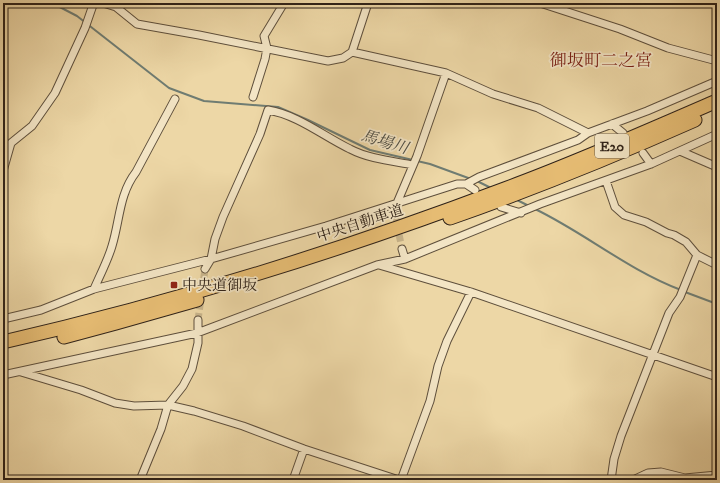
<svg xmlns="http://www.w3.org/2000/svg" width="720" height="483" viewBox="0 0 720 483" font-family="'IM FELL DW Pica','Noto Serif JP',serif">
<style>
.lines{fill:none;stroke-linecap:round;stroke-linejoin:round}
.stream{stroke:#6f7c72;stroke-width:2}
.street-tunnel{stroke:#c7b38a;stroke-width:7;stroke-dasharray:7 3.5;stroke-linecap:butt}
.street-casing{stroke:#5e4f3c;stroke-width:9}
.highway-casing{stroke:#2f2218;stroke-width:15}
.street{stroke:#f3e5c5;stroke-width:7}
.highway{stroke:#e6bc73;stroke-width:13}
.poi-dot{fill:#8f2418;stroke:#f3e5c5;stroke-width:1.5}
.labels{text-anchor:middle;stroke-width:3.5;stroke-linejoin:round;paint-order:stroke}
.shield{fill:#f3e5c5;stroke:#6a5c4c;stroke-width:1}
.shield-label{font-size:14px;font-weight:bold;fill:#2f2218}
.street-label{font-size:15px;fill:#2f2218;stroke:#f3e5c5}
.poi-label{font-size:15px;fill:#2f2218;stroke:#f3e5c5;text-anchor:start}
.water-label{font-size:16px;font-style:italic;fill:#4f4f45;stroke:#f3e5c5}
.quarter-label{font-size:17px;fill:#7a1f14;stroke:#f3e5c5}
</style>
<rect width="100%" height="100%" fill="#edd7a6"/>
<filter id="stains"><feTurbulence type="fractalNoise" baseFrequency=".005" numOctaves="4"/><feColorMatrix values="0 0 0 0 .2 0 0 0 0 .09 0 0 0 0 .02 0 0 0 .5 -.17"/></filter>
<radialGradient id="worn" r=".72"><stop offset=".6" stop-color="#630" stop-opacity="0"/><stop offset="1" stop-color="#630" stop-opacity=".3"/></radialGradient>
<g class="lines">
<!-- stream -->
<path class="stream" d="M52,3L77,16L169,88L204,101L278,107L308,120L370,150L430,164L471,179
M477,181L491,188
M515,199L529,206
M535,209C585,233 628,270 681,290
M685,292L717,304"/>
<!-- street-tunnel -->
<path class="street-tunnel" d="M395,214L402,249
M198,320L205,269"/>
<!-- street casing -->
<g class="street-casing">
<path id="street" d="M103,3L116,7L137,24L199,35L328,61L343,58L352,52L368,3
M540,3L620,29L668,48L717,61
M352,52L446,73L493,94L538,108L588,133
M253,97L265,59L267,48L264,36L284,3
M612,124L623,133
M680,151L717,167
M643,153L651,164
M3,171L11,143L32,126L55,93L85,28L93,5L96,3
M606,181L615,207L624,215L646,222L667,233L674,235L686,242L697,255L717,265
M466,184L475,190
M501,207L521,213
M395,214L397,203L417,156L446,73
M402,249L405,259
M379,265L471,292L717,377
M205,269L211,259L215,239L223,217L260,134L268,110C298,115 323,136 350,149C369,159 392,161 413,165
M94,289C100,275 108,260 112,246C120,220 119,194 136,172L175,99
M3,319L41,310L94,289L211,259L326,226L457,184H466L479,177L578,140L588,133L647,111L717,81
M21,372L81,390L115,403L134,406L168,405L194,411L243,426L304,449L399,480
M3,375L197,333L377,265L405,259L540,204L651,164L717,134
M140,480L161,429L168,405L183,386L192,369L198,343V320
M293,480L304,449
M401,480L430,401L438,366L447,341L471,292
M611,480L614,459L621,436L669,313L680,297L697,255
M633,480L648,473L661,472L685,478L717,475"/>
</g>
<!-- highway casing -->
<g class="highway-casing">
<path id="highway" d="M450,218C533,189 614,156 695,120
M64,337L116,323L197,300
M3,342C174,303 343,250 507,188C578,162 647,131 717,101"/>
</g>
<!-- street -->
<use href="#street" class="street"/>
<!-- highway -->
<use href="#highway" class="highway"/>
</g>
<!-- markers -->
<rect class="poi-dot" x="170" y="281" width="8" height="8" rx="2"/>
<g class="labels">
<!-- shield labels -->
<rect class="shield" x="595" y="134" width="34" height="24" rx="3"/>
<g class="shield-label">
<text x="612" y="151">E20</text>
</g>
<!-- street labels -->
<g class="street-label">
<text transform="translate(360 223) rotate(-18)" y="5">中央自動車道</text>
</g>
<!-- poi labels -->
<g class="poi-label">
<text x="182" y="290">中央道御坂</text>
</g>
<!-- water labels -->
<g class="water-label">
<text transform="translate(385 141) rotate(17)" y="6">馬場川</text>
</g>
<!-- quarter labels -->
<g class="quarter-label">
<text x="601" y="66">御坂町二之宮</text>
</g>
</g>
<!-- margin -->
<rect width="720" height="483" fill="none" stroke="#edd7a6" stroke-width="16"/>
<rect x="4" y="4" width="712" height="475" fill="none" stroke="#2f2218" stroke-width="2"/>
<rect x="8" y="8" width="704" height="467" fill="none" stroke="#2f2218"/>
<rect width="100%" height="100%" filter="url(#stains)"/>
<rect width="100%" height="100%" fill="url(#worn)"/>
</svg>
